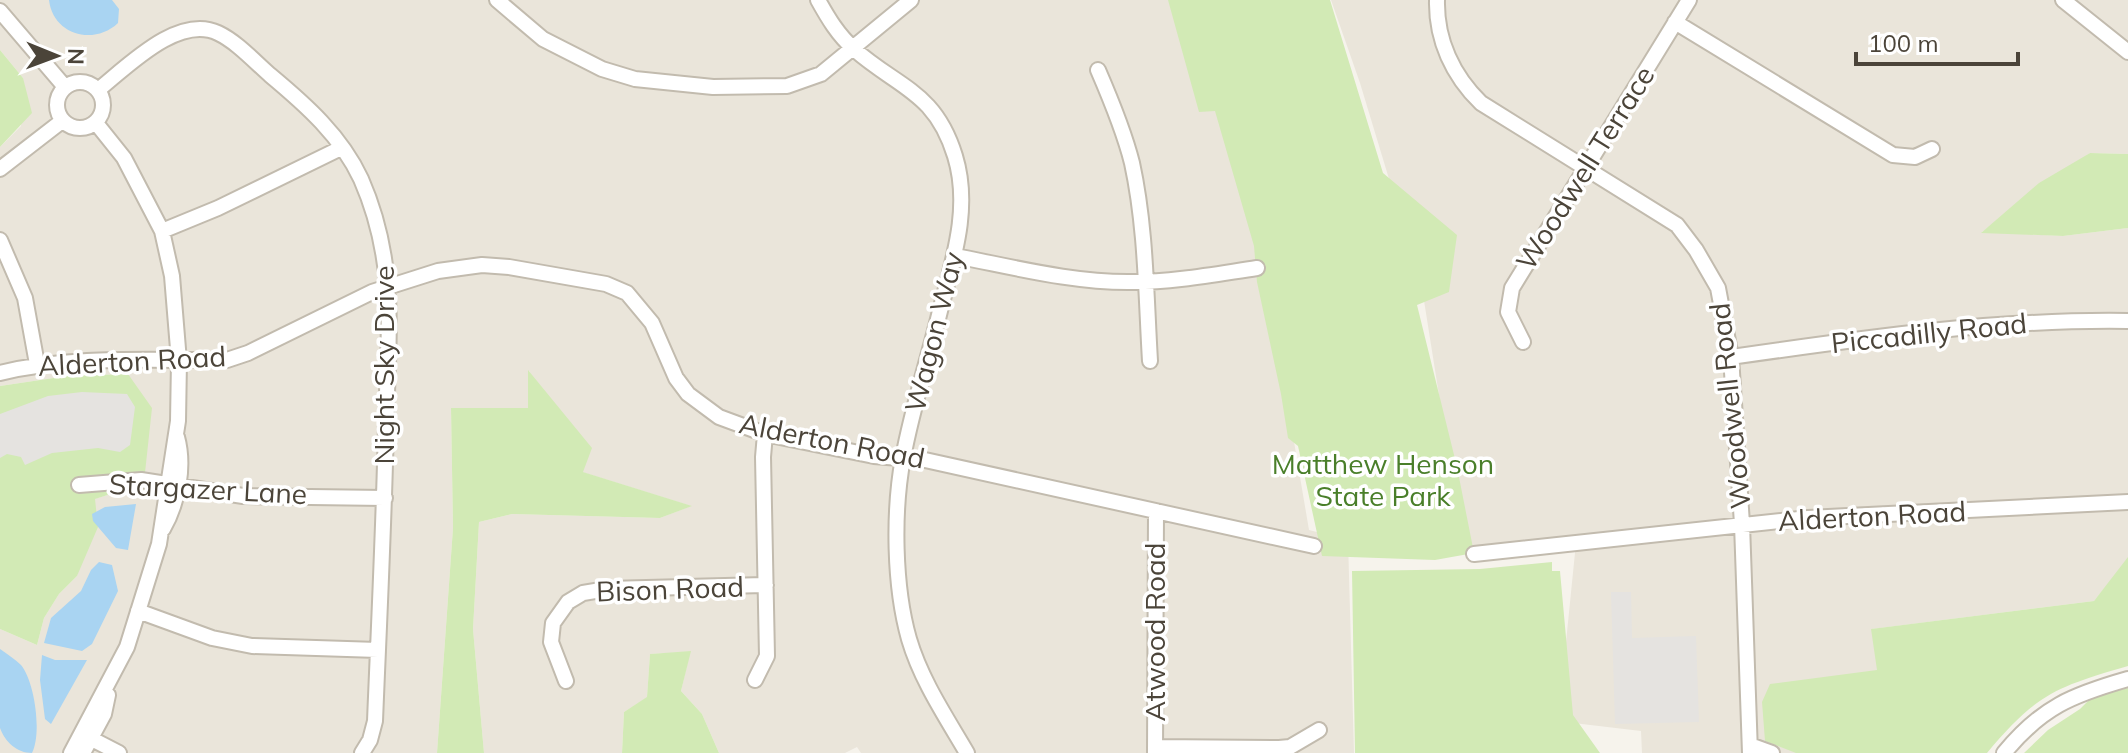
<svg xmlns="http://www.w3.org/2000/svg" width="2128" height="753" viewBox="0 0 2128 753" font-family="Mulish,sans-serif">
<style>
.residential{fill:#eae5da}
.green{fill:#d2eab5}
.parking{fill:#e5e3e0}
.water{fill:#a9d4f2}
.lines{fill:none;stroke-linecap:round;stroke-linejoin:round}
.minor-casing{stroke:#c2bbae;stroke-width:18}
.minor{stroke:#fff;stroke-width:14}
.labels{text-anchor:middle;stroke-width:7;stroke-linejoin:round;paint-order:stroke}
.street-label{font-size:28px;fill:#4b4439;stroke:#fff}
.park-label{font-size:28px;fill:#4a7f2a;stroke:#fff}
</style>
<rect width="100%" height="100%" fill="#f6f3ec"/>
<!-- residential -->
<path class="residential" d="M0,0H1184L1263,259L1309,530L1348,540L1354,753H861L857,747L845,753H719L702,714L681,691L690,652L650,654L647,698L624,712L622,753H484L473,629L479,522L512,514L660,518L691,506L582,472L529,371L528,408H451L453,528L437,753H0V629L37,645L44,618L59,594L77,576L94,499L117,492L128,374L67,376L0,386V147L21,126L23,78L0,50Z
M1331,0H2128V154L2090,153L1982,232L2063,236L2128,228V560L2094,601L1872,629L1900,753H1642L1641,731L1565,722L1566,642L1576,543L1474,554L1463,546L1422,288L1360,83Z"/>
<!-- green -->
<path class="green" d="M1168,0H1330L1383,173L1457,235L1449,292L1417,305L1457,467L1474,553L1435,560L1322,556L1298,446L1288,438L1281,394L1257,282L1254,246L1215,111L1199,112Z
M0,50L23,78L32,113L0,147Z
M2090,153L2128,154V228L2063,236L1981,233L2039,183Z
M528,370L592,448L583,472L692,506L660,518L512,514L479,522L473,629L484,753H437L453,528L451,408H528Z
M128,374L152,408L143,491L117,492L95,499L98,527L77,576L59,594L44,618L37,645L0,629V386L67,376Z
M2128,557V666C2056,687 2036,694 1987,753H1796L1765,741L1762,702L1770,684L1877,670L1871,629L2094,601Z
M1552,562V571H1560L1573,715L1600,753H1355L1352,571L1480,569Z
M691,651L681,691L702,714L719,753H622L624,712L647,697L650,654Z
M2128,688V753H2024L2048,730L2080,709L2092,697Z"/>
<!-- parking -->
<path class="parking" d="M82,392L127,394L135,407L130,445L120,452L98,448L52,453L25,465L21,457L7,454L0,458V414L48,396Z
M1611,592H1631L1632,638L1696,636L1699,722L1615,724Z"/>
<!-- water -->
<path class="water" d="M49,0H112L119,9L118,23C94,46 53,35 49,0Z
M136,504L128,550L116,548L93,521L92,514L105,507Z
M99,562L112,565L118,591L92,644L82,651L44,643L51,618L81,591L91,570Z
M0,649C7,654 15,659 21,665C35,682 42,734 32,753C17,753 5,742 0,728Z
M42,655L55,660H87L51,724L45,719L40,680Z"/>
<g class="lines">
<!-- minor casing -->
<g class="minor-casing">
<path id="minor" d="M497,0L543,39L602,69L635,79L713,87L787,86L821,74L911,0
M818,0C828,18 838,35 854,49C898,88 935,91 955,156C971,208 953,260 940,311C928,360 912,409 903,458C893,512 894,586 909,639C921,680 946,717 967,753
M1437,0C1436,40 1453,76 1481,103L1677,225L1696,250L1718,288L1731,357L1742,524L1750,753
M2063,0L2128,52
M0,11L65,87
M1675,22L1893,155L1915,157L1932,149
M1098,70C1111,100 1124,131 1132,163C1146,227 1146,295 1150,361
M57 105a23 23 0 1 1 46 0a23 23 0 1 1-46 0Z
M98,90C127,67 178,14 218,33C237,42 254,61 270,75C306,105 341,136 361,179C398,263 388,336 386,424C384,523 379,622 375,721L370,740L362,753
M0,169L62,121
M162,231L218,208L341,148
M0,240L25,298L37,364
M955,256C1013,267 1073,283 1133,282C1174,282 1216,274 1257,268
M1523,342L1508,312L1512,288L1689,0
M1731,357C1863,338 1994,319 2128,321
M0,373C74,355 151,361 227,360L248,353L372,292L438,271L482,265L509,267L606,284L627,293L652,323L676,378L688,394L719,417L765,434L874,456L925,460L1314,546
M79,485L141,480L243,496L385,498
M163,529C178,503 185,466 177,437
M1474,554L1808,518L2128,502
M138,611L212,638L252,646L378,650
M755,680L767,656L763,457L765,434
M566,681L551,642L553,623L568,602L583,593L607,589L766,585
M86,736L119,753
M1750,745L1772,753
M1155,747L1279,748L1290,747L1319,730
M71,753L127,647L159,544L178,421L179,361L172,276L162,231L124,158L96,123
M83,753L104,714L108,695
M1155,753L1156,511
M2004,753C2042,707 2072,695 2128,679"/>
</g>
<!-- minor -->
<use href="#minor" class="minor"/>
</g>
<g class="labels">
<!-- street labels -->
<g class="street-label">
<text transform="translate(1585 168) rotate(-58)" y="10">Woodwell Terrace</text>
<text transform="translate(934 332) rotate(-76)" y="10">Wagon Way</text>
<text transform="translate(1929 333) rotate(-6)" y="10">Piccadilly Road</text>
<text transform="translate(132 361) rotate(-3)" y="10">Alderton Road</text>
<text transform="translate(384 365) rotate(-90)" y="10">Night Sky Drive</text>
<text transform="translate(1730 406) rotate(-96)" y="10">Woodwell Road</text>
<text transform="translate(832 441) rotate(11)" y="10">Alderton Road</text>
<text transform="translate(208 489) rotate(3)" y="10">Stargazer Lane</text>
<text transform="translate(1872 516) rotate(-3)" y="10">Alderton Road</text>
<text transform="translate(670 589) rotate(-2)" y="10">Bison Road</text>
<text transform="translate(1155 632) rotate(-90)" y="10">Atwood Road</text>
</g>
<!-- park labels -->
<g class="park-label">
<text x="1383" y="474">Matthew Henson<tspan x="1383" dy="32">State Park</tspan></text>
</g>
</g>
<!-- north arrow -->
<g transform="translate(56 56) rotate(91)" stroke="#ffffff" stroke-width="6" paint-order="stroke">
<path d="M0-6L14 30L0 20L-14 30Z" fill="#4b4439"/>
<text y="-12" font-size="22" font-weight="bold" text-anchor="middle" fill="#4b4439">N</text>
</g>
<!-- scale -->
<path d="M1856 52v12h162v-12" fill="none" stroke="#4b4439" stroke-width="4"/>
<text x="1868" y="52" font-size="24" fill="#4b4439" stroke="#ffffff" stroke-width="6" paint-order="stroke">100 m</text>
</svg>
